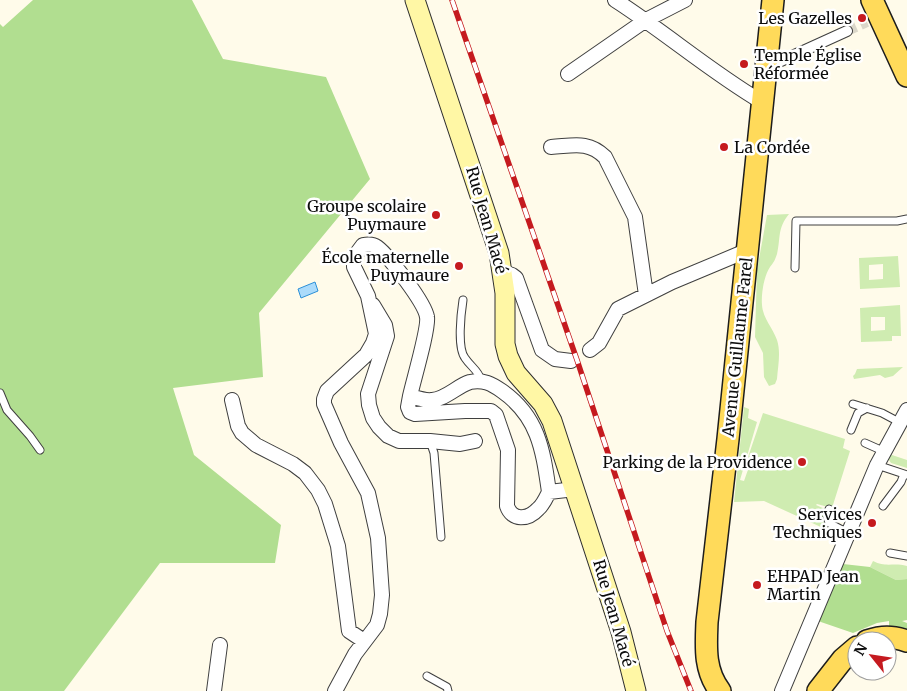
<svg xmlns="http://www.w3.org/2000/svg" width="907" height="691" viewBox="0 0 907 691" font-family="Merriweather,serif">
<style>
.green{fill:#cfecb1;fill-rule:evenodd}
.forest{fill:#b1de90}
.water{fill:#abdbfb;stroke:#2c90d7}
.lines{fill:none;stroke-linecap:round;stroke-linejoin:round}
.pedestrian-tunnel{stroke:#dbd7c9;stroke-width:10;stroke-dasharray:10 5;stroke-linecap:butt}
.service-casing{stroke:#3f3f3f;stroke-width:9}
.pedestrian-casing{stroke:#3f3f3f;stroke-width:12}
.minor-casing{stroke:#3f3f3f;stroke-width:16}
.secondary-casing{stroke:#2e2e2e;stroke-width:21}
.primary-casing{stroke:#1d1d1d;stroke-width:24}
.service{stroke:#fff;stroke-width:7}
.pedestrian{stroke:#fff;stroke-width:10}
.minor{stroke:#fff;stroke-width:14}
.secondary{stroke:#fff7a5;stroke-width:19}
.primary{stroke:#ffda5a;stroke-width:21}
.rail-casing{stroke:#c51a1f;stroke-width:5.5}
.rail{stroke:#fff;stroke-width:4;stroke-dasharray:11;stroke-linecap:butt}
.poi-dot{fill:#c51a1f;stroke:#fff;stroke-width:2}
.labels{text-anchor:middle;stroke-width:5;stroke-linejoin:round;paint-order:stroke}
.poi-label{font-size:16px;fill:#0c0c0c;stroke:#fff;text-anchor:end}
.street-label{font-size:16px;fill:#0c0c0c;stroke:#fff}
</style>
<rect width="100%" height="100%" fill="#fffbea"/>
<!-- green -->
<path class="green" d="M789,214C777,229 781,237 777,254C775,260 774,262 770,267C764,276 761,294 762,305C763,319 773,328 777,340C781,352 778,366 777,379L775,384L769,386L764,377L763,353L755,337L757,270L767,215Z
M898,256L900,287L860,289L859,258ZM883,264V279L869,280V265Z
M900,305L901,336H892V341L861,342L860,308ZM871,317H885V330L871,331Z
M903,367L893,376L885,378L880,375L854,379L853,376L855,374L857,369Z
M744,407L749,409L748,418L757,422L740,480L744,481L750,464L746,463L763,413L845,439L843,448L850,451L832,508L817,504L816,505L825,509C821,519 826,525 835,531L834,533L764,501L734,502Z
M889,454L907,460V468L891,463L887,457Z
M873,561C887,568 893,562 907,566V579L896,580L870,567Z"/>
<!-- forest -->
<path class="forest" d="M33,0H192L223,59L326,77L370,179L259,313L263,377L173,388L194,455L281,525L275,563H160L64,691H0V24L3,27Z
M843,564L870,567L896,580L907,579V620L902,621L907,623V635L889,627V621L877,623L853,633L818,621Z"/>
<!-- water -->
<path class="water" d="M315,282L318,291L301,298L298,289Z"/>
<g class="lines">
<!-- pedestrian-tunnel -->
<path class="pedestrian-tunnel" d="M847,31L867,22"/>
<!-- service casing -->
<g class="service-casing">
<path id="service" d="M795,268L796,221H897L907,219
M463,300C461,313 457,348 465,358C471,367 478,370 481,380
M0,393L7,410L30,436L40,450
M853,404L882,413L899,422
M851,430L858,413L867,408
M430,441L434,453L441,537
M865,443L883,451
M877,465L907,475
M883,506L901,482L904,474
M829,509L827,517L829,523L848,533
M890,553L907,556
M427,676L447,687L448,691"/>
</g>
<!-- pedestrian casing -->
<g class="pedestrian-casing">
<path id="pedestrian" d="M766,64L781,61L847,31"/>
</g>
<!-- minor casing -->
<g class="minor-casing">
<path id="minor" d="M615,0C665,32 711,72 762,102
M568,74L646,20L685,0
M551,147C572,146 588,140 605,157L635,217L646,295
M503,272L512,275L516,278L542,350L555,359L571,361
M373,305L385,325L387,336L368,394L369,405L373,418L379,427L388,436L399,441H430L460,444L475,441
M590,350L599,343L618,309L672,282L746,251
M410,396L408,407L410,412L415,414L465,411H491L496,415L508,450L507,506C512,521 528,520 538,509C543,505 546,498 549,492
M232,400L238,426L242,433L256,445L293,464L305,473L318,490L325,504L338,546L349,631L364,641
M214,691L220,645
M335,691L355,654L377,625L380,614L382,595L378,538L368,493L341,443L324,404V399L327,391L366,355L373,343L376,334L368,296L354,267V257L363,245C368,244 373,244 377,247C389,256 425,303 427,317C429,328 413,382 410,396C417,398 425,401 432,400C446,399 457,386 470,382C483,379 492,384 502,391C539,417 543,451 549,492L575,489
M782,691L877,465L907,410"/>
</g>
<!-- secondary casing -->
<g class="secondary-casing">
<path id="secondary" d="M415,0L499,253L505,293V344L508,356L516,373L543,404L552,421L621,632L636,691"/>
</g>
<!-- primary casing -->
<g class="primary-casing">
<path id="primary" d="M872,0L907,76
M867,641C882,636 892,636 907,641
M720,691C704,670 706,647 707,622L728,439L773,0
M818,691L843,659L857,647"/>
</g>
<!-- service -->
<use href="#service" class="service"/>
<!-- pedestrian -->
<use href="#pedestrian" class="pedestrian"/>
<!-- minor -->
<use href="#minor" class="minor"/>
<!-- secondary -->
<use href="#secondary" class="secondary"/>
<!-- primary -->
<use href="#primary" class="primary"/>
<!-- rail casing -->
<g class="rail-casing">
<path id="rail" d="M452,0L577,360L667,631L691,691"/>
</g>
<!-- rail -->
<use href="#rail" class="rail"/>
</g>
<!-- markers -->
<g class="poi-dot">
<circle cx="862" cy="18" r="5"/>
<circle cx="744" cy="64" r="5"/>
<circle cx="724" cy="147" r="5"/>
<circle cx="436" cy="215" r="5"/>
<circle cx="459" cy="266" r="5"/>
<circle cx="802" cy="462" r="5"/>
<circle cx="872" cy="523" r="5"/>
<circle cx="757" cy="585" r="5"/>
</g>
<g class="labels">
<!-- poi labels -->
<g class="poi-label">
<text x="852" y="24">Les Gazelles</text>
<text x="754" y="61" text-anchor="start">Temple Église<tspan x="754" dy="18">Réformée</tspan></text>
<text x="734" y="153" text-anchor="start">La Cordée</text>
<text x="426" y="212">Groupe scolaire<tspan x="426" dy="18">Puymaure</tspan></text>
<text x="449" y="263">École maternelle<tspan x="449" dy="18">Puymaure</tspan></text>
<text x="792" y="468">Parking de la Providence</text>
<text x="862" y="520">Services<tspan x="862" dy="18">Techniques</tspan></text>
<text x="767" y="582" text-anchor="start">EHPAD Jean<tspan x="767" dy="18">Martin</tspan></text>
</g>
<!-- street labels -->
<g class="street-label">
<text transform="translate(487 220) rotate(74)" y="6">Rue Jean Macé</text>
<text transform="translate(737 347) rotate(-84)" y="6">Avenue Guillaume Farel</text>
<text transform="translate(614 613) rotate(74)" y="6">Rue Jean Macé</text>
</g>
</g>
<!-- north arrow -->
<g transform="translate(872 656) rotate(300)"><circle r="24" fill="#ffffff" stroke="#9e9e9e"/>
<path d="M0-4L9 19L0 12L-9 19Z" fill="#c51a1f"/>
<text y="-8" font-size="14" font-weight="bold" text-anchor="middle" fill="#0c0c0c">N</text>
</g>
</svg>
